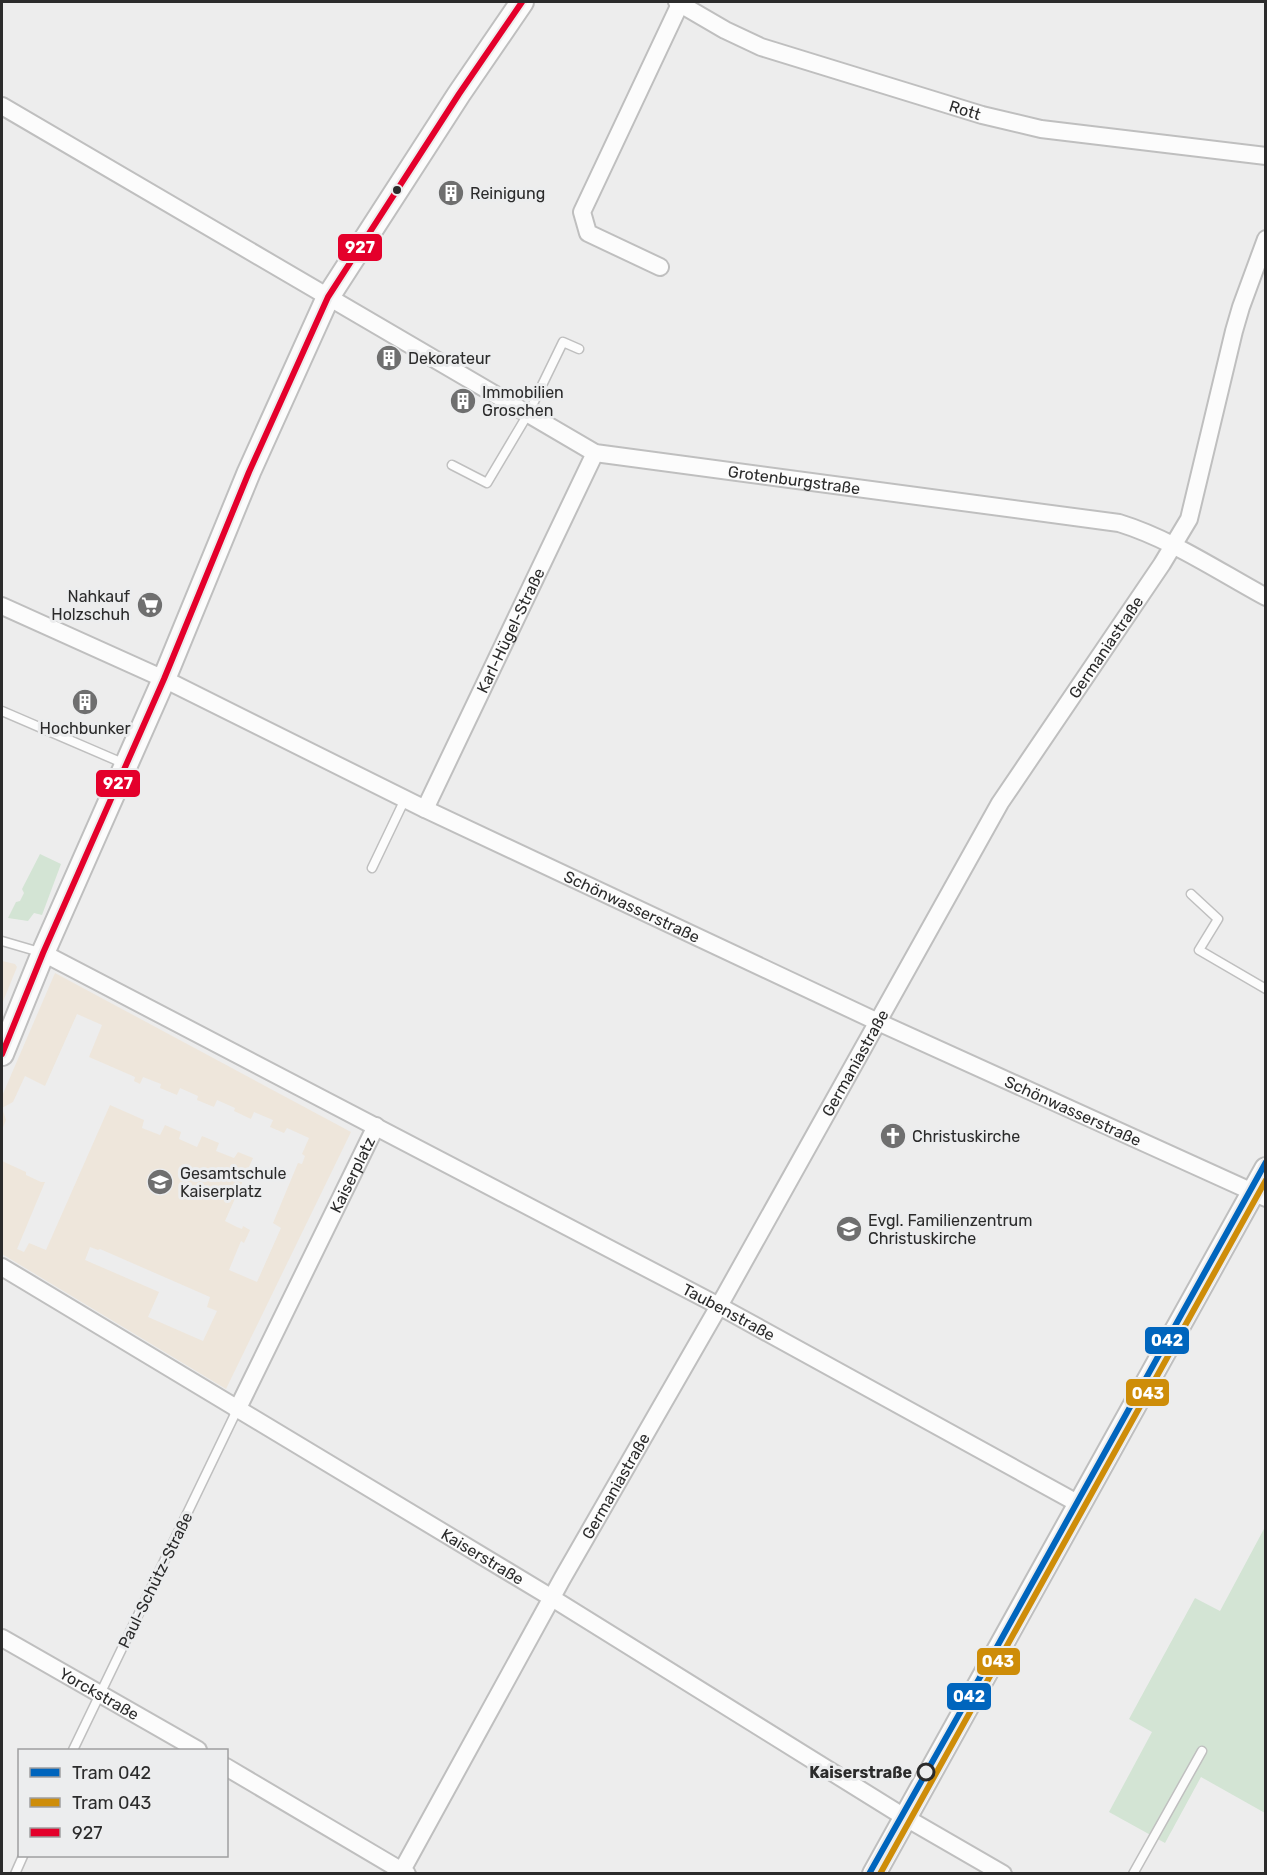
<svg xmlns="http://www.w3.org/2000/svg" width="1267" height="1875" viewBox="0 0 1267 1875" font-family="Rubik,sans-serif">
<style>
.education{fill:#eee6db;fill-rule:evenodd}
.green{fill:#d3e4d4}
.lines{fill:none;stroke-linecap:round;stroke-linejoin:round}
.lane-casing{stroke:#bfbfbf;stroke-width:11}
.street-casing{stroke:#bfbfbf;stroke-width:20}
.secondary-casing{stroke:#bfbfbf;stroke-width:26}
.lane{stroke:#fcfcfc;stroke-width:8}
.street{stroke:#fcfcfc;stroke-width:16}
.secondary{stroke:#fcfcfc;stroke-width:22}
.bus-1-casing{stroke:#ecedee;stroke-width:10}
.bus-1{stroke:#e4002b;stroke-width:6}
.tram-1-casing{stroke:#ecedee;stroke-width:10}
.tram-2-casing{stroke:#ecedee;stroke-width:10}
.tram-1{stroke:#0065bd;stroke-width:6}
.tram-2{stroke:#ce8d09;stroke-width:6}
.bus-dot{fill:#2b2b2b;stroke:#ecedee;stroke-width:2}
.stop-dot{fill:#ecedee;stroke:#2b2b2b;stroke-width:3}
.labels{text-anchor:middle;stroke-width:6;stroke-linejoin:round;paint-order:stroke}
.street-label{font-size:16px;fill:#2b2b2b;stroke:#ecedee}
.poi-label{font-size:16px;fill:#2b2b2b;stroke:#ecedee;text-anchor:start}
.stop-label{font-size:16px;font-weight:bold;fill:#2b2b2b;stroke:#ecedee;text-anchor:end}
.line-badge{stroke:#ecedee;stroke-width:2}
.badge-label{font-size:16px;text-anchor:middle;font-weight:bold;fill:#fff}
</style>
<rect width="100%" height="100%" fill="#ededed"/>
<!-- education -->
<path class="education" d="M2,961L15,964L17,967L2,1004Z
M55,973L351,1132L226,1389L2,1254V1161L26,1172V1175L41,1182H45L17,1249L24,1252L29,1243L46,1250L110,1105L144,1120L142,1128L160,1135L165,1125L181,1132L179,1139L197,1147L202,1136L219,1143L216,1151L234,1158L238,1152L253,1158L225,1221L237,1227L242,1229L243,1226L250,1230L244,1243L241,1241L229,1270L257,1282L281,1228L273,1223L298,1163L302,1164L305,1156L302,1154L309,1138L287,1128L284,1133L270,1127L273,1120L254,1112L251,1119L234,1111L235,1108L217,1100L214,1107L197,1100L198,1096L180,1088L177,1095L160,1088L161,1084L143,1077L140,1084L134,1081L135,1077L89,1057L102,1025L77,1014L45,1086L25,1076L13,1102L2,1108L6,1120L2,1130V1096ZM90,1247L98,1250L100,1249L210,1297L207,1307L217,1311L203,1341L148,1317L159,1292L85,1260Z"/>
<!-- green -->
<path class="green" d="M40,854L61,864L42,915L34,913L28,921L8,918L16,902L20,901L24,893L22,889Z
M1265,1527V1813L1201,1777L1165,1843L1109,1812L1152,1732L1129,1719L1195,1598L1220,1611Z"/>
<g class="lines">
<!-- lane casing -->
<g class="lane-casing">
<path id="lane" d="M452,465L487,483L528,414L563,342L579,349
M2,711L125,764
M372,868L405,799
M1191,894L1218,919L1199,950L1266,989
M2,941L43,953
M73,1750L237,1410
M15,1874L23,1856
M1133,1874L1202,1751"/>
</g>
<!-- street casing -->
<g class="street-casing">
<g id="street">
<path id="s1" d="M677,2L725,30L761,47L982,115L1041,129L1266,156"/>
<path id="s2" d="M2,106L595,453L1119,523C1171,539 1218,571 1266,597"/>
<path d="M660,267L588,233L582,212L680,4"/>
<path id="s3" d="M2,606L164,679L425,809L878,1022L1266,1198"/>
<path id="s4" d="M425,809L595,453"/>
<path id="s5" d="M43,953L719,1306L1079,1504"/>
<path id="s6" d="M2,1267L552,1598L901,1815L1003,1874"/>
<path id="s7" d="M237,1410L376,1126"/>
<path id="s8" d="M2,1638L198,1750"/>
<path d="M226,1767L407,1874"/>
<path id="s9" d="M400,1874L562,1579L719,1306L1000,803L1162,564L1189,519L1234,331L1241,307L1266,239"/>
</g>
</g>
<!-- secondary casing -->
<g class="secondary-casing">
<path id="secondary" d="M2,1054L43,953L164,679L249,472L328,297L459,94L522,2
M874,1874L1266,1169"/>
</g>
<!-- lane -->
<use href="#lane" class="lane"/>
<!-- street -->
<use href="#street" class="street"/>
<!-- secondary -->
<use href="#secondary" class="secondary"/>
<!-- bus-1 casing -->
<g class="bus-1-casing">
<path id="bus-1" d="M2,1054L43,953L164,679L249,472L328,297L459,94L522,2"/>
</g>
<!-- bus-1 -->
<use href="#bus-1" class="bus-1"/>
<!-- tram-1 casing -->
<g class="tram-1-casing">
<path id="tram-1" d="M869,1874L988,1663L1266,1162"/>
</g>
<!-- tram-2 casing -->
<g class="tram-2-casing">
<path id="tram-2" d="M880,1874L1266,1180"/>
</g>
<!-- tram-1 -->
<use href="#tram-1" class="tram-1"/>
<!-- tram-2 -->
<use href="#tram-2" class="tram-2"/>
</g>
<!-- icons -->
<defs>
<g id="building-disc" transform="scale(1.35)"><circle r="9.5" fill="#6f6f6f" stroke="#ecedee"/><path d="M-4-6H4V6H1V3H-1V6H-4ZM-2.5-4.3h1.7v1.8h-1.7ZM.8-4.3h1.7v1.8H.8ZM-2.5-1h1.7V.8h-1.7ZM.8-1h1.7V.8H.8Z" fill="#fff"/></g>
<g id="supermarket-disc" transform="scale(1.35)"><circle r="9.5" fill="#6f6f6f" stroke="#ecedee"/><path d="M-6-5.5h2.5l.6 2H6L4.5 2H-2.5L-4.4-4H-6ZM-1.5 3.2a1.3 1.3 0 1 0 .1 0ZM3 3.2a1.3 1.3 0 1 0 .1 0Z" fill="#fff"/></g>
<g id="church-disc" transform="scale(1.35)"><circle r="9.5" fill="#6f6f6f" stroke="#ecedee"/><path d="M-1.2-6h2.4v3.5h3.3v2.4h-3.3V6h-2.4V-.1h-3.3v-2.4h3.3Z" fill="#fff"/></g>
<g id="school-disc" transform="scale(1.35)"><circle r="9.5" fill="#6f6f6f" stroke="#ecedee"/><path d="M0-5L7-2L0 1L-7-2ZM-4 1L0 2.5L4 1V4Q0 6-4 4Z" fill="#fff"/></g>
</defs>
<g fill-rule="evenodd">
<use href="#building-disc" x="451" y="193"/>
<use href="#building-disc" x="389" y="358"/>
<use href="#building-disc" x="463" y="401"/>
<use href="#supermarket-disc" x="150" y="605"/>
<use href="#building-disc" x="85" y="702"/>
<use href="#church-disc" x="893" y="1136"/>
<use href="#school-disc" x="160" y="1182"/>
<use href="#school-disc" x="849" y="1229"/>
</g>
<!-- markers -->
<circle class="bus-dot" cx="397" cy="190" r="5"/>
<circle class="stop-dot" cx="926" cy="1772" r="8"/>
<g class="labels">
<!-- street labels -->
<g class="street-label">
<text dy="6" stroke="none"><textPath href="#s1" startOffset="309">Rott</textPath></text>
<text dy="6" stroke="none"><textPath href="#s2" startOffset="888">Grotenburgstraße</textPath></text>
<text dy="6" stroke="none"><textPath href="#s4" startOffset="198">Karl-Hügel-Straße</textPath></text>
<text dy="6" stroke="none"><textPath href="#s9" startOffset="1416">Germaniastraße</textPath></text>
<text dy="6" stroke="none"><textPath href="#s3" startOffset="698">Schönwasserstraße</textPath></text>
<text dy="6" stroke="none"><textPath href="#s9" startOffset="930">Germaniastraße</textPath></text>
<text dy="6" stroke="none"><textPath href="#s3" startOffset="1184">Schönwasserstraße</textPath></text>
<text dy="6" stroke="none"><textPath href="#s7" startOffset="262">Kaiserplatz</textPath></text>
<text dy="6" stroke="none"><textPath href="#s5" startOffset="774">Taubenstraße</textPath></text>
<text dy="6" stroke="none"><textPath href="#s9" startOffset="444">Germaniastraße</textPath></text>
<text dy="6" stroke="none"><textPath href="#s6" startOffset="561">Kaiserstraße</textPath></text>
<text transform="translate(155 1580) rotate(-64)" y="6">Paul-Schütz-Straße</text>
<text dy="6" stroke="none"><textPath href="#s8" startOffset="112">Yorckstraße</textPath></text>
</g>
<!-- poi labels -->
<g class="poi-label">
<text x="470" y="199">Reinigung</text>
<text x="408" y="364">Dekorateur</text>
<text x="482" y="398">Immobilien<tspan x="482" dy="18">Groschen</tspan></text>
<text x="130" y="602" text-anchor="end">Nahkauf<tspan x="130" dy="18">Holzschuh</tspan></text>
<text x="85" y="734" text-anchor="middle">Hochbunker</text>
<text x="912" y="1142">Christuskirche</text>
<text x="180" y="1179">Gesamtschule<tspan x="180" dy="18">Kaiserplatz</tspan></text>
<text x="868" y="1226">Evgl. Familienzentrum<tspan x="868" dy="18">Christuskirche</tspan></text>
</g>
<!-- stop labels -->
<g class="stop-label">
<text x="912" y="1778">Kaiserstraße</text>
</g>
</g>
<g class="line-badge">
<rect x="337" y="233" width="46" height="29" rx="6" fill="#e4002b"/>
<rect x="95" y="769" width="46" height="29" rx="6" fill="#e4002b"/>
<rect x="1144" y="1326" width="46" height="29" rx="6" fill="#0065bd"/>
<rect x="1125" y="1378" width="45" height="29" rx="6" fill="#ce8d09"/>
<rect x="976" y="1647" width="45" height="29" rx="6" fill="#ce8d09"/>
<rect x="946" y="1682" width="46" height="29" rx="6" fill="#0065bd"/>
</g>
<g class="badge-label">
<text x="360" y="253">927</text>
<text x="118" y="789">927</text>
<text x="1167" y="1346">042</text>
<text x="1148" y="1399">043</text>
<text x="998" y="1667">043</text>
<text x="969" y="1702">042</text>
</g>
<!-- border -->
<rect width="1267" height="1875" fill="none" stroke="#2b2b2b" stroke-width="6"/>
<!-- legend -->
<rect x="18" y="1749" width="210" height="108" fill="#ecedee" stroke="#9f9fa0" stroke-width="1.5"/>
<rect x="30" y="1768" width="30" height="9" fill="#0065bd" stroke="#9f9fa0" stroke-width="1.5"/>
<text x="72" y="1779" font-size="18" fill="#2b2b2b">Tram 042</text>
<rect x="30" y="1798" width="30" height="9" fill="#ce8d09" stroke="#9f9fa0" stroke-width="1.5"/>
<text x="72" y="1809" font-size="18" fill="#2b2b2b">Tram 043</text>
<rect x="30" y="1828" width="30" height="9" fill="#e4002b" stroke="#9f9fa0" stroke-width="1.5"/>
<text x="72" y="1839" font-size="18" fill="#2b2b2b">927</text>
</svg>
